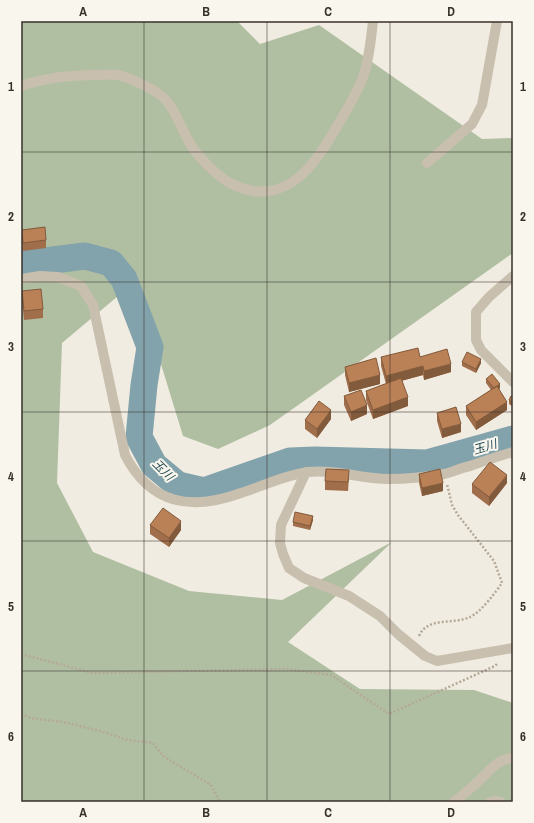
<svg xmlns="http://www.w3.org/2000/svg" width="534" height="823" viewBox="0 0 534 823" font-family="'Archivo Narrow','Noto Sans JP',sans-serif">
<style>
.green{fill:#b0bfa2}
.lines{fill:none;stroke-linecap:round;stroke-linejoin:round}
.river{stroke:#83a3ac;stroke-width:27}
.path{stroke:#b4a998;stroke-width:2.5;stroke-dasharray:2 2;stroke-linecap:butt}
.minor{stroke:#c8bfae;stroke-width:10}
.wall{fill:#a06e4a}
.shaded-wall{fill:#825a3c}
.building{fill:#ba8056;stroke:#825a3c}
.grid{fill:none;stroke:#38312b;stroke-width:1;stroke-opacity:0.55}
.labels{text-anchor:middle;stroke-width:4;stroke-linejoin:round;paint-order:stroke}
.water-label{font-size:12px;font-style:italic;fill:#254a55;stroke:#f9f6ed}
.neatline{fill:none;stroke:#38312b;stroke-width:1.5}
.grid-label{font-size:13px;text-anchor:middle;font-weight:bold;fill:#38312b}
</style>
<rect width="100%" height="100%" fill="#f1ece1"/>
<!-- green -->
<path class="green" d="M21,21H237L260,44L319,25L482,139L513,138V253L270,425L218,449L183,436L149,325L130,286L62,343L57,483L93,552L189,591L282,600L392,542L288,642L360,689L474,690L513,703V802H21Z"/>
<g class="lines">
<!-- river -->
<path class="river" d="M21,264L85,256L111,263L124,279L150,347L144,385L139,437L154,465L178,485L204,491L290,461L315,460L427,463L513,439"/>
<!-- path -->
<path class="path" d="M419,636C428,616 454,625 470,617C481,612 495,593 502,583L494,561L458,515L452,505L447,484
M21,654L92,673L287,669L331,675L389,714L495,666L497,664
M21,714L31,718L63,722L100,731L128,740L153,743L163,756L211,785L220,802"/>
<!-- minor -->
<path class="minor" d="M21,86C47,77 71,75 98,75C105,75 113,74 119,75C126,77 133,80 139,83C146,86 154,90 160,95C177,107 182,135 195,151C202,160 216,174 225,180C234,186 243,189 253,191C297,197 320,155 339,123C348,108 357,93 363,77C369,59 371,40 373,21
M427,163L472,124L482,105L497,21
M513,276L489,297L476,312V340L481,350L513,382
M21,279L40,276L58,277L81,286L93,305L125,455C151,505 191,511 241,493C263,486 285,475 308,472C335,469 362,479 389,479C407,479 426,477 444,474C452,472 461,468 470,466C484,461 499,456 513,452
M306,472L281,525L280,543L283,554L289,568L304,578L349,596L380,616L398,634L425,656L437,661L513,648
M454,802C460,797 467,792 473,786C486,776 495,759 513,758
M490,802L494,801L501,802"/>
</g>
<!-- wall -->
<path class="wall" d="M22,230L46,240V248L23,251L22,238Z
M22,291L43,309V318L24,320L22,300Z
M381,357H420L451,372L424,380L423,375L401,381L408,406L373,419L366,400V391L386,384L381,366Z
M462,362L481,363L476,373L462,366Z
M345,367L380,384L349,392L345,375Z
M486,379L500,388L499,389L507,410L476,430L466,415V406L491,390L486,383Z
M344,396L367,414L351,421L344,405Z
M513,397V407L509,404V400Z
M437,413L461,432L442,438L437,421Z
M331,419L317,438L305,429V420Z
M419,474L443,491L422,496L419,483Z
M349,478L348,491L325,490V481Z
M507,483L489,506L472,493V484Z
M313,520L310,530L293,526V522Z
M150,525L181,530L169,547L150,534Z"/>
<!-- shaded-wall -->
<path class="shaded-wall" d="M481,359V363L476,373V369Z
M451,364V372L424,380V371Z
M423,366V375L386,385V376Z
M380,375V384L349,392V383Z
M500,384V388L494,393V388Z
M408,397V406L373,419V410Z
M507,402V410L476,430V422Z
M367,405V414L351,421V412Z
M331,410V419L317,438V429Z
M461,424V432L442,438V429Z
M507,475V483L489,506V497Z
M443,483V491L422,496V488Z
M313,516V520L310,530V526Z
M181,521V530L169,547V538Z"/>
<!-- building -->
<path class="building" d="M45,227L46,240L23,243L22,230Z
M41,289L43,309L24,311L22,291Z
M418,348L420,357L447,349L451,364L424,371L423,366L386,376L381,357Z
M467,352L481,359L476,369L462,362Z
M376,358L380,375L349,383L345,367Z
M492,374L500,384L494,388L486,379Z
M401,378L408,397L373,410L366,391Z
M497,386L507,402L476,422L466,406Z
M361,390L367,405L351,412L344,396Z
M511,396L513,397V403L509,400Z
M319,401L331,410L317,429L305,420Z
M456,407L461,424L442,429L437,413Z
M490,462L507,475L489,497L472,484Z
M326,469L349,470L348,482L325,481Z
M440,469L443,483L422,488L419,474Z
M163,508L181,521L169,538L150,525Z
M295,512L313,516L310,526L293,522Z"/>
<!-- grid -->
<path class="grid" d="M144,21V802M267,21V802M390,21V802M21,152H513M21,282H513M21,412H513M21,541H513M21,671H513"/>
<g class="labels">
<!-- water labels -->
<g class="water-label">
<text transform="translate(485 447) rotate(-16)" y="4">玉川</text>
<text transform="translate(163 470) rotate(45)" y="4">玉川</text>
</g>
</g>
<!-- border -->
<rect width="534" height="823" fill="none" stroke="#f9f6ed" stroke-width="44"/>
<rect x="22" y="22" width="490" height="779" class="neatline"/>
<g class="grid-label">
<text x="83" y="16">A</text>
<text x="206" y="16">B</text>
<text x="328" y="16">C</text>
<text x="451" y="16">D</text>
<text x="11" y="91">1</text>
<text x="523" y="91">1</text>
<text x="11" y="221">2</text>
<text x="523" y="221">2</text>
<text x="11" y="351">3</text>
<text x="523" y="351">3</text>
<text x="11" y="481">4</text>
<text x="523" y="481">4</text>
<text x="11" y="611">5</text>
<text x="523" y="611">5</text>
<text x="11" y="741">6</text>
<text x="523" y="741">6</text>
<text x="83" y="817">A</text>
<text x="206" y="817">B</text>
<text x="328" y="817">C</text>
<text x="451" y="817">D</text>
</g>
</svg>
